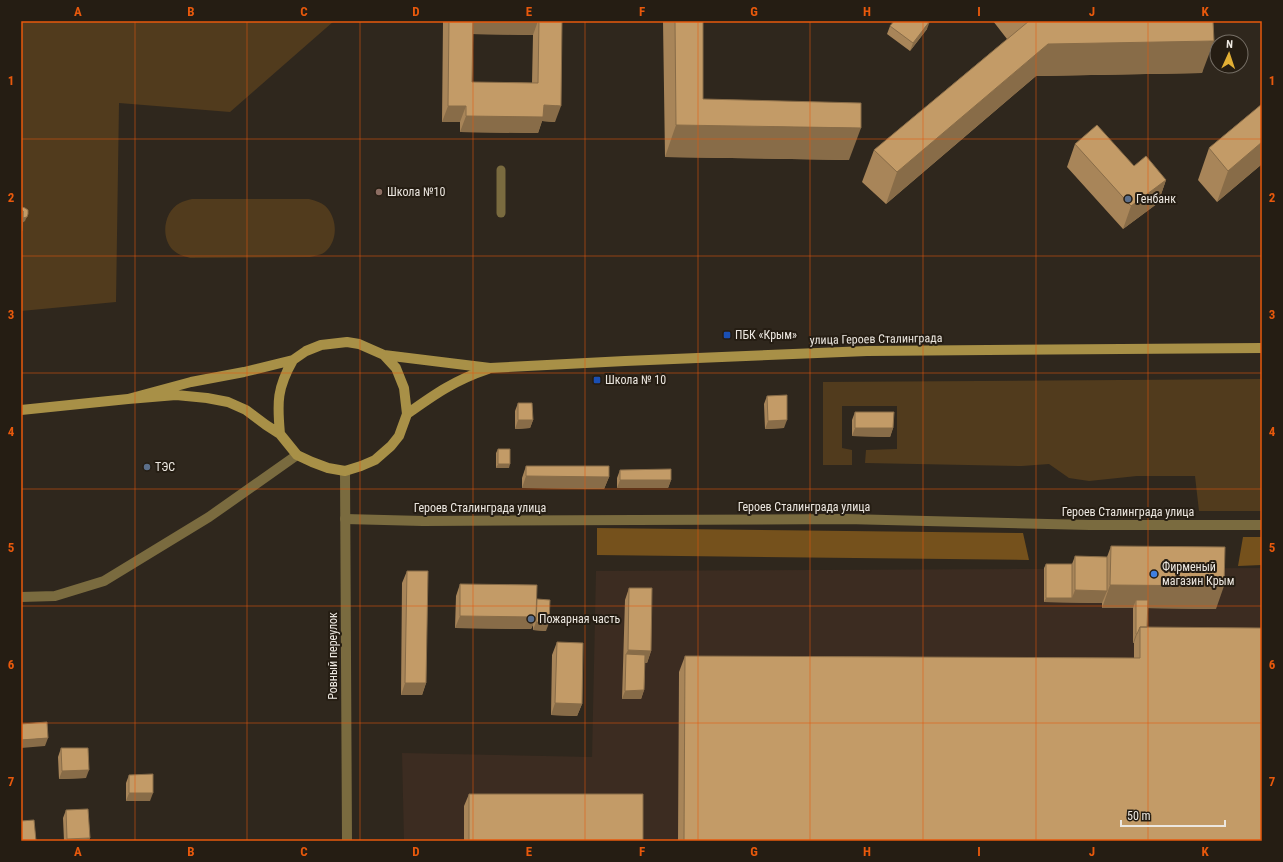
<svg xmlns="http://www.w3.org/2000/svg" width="1283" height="862" viewBox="0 0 1283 862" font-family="'Roboto Condensed',sans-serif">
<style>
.industrial{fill:#3c2c21}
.green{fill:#513b1d}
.forest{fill:#75511c}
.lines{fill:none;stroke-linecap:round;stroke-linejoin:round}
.pedestrian{stroke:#7a6b3f;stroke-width:9}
.minor{stroke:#7a6b3f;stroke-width:10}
.tertiary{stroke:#7a6b3f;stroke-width:10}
.secondary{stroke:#a89047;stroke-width:10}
.wall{fill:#a88559;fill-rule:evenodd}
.shaded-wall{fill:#886c48}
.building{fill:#c39b67;stroke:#886c48}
.grid{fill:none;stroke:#e8590c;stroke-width:1;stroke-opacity:0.55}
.education-dot{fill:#8d6e63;stroke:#251d13;stroke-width:1.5}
.service-dot{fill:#5c6f8a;stroke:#251d13;stroke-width:1.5}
.transit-dot{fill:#1a4fb4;stroke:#251d13;stroke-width:1.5}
.shop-dot{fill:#3f7fe0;stroke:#251d13;stroke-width:1.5}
.labels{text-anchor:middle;stroke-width:4;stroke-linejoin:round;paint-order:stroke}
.poi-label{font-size:12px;fill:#ece7e0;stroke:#251d13;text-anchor:start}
.street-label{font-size:12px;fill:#ece7e0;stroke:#251d13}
.neatline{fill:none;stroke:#e8590c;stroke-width:1.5}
.grid-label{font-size:13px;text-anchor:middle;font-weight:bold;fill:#e8590c}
</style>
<rect width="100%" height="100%" fill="#2f271d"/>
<!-- industrial -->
<path class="industrial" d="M1262,568V841H404L402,753L592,757L596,571Z"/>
<!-- green -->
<path class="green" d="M21,21H334L230,112L119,103L116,302L21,311Z
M192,199H309C316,201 324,203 328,209C338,222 337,242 325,252C321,255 314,256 310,257L190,258C184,256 178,255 173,250C160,237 164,211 180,203C183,201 188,200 192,199Z
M1262,379V511H1199L1195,476H1137L1089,481L1069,478L1049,464L1022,466L865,463L866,450L897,449V406H842V448L852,450V465H823V382Z"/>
<!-- forest -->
<path class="forest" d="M597,528L1023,533L1029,560L597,555Z
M1243,537H1262V565L1238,566Z"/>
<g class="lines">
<!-- pedestrian -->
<path class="pedestrian" d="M501,170V213"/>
<!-- minor -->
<path class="minor" d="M345,519L423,521L846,519L1090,525H1262"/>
<!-- tertiary -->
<path class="tertiary" d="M345,471L347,841
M21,597L55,596L104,581L209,517L297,455"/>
<!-- secondary -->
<path class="secondary" d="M384,355L490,368L625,361L867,351L1262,348
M21,410L128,399L176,395L207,398L228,402L246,410L266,425L280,434L297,455L312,462L328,468L345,471L361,466L375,460L391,446L399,436L407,414L404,388L396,368L384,355L359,344L347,342L321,345L306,351L293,360L244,372L191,382L128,399
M407,414C435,394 455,380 488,369
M280,434C277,402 277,388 293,360"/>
</g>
<!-- wall -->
<path class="wall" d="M443,21H562L555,122L542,121L538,133L460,132V122H442ZM473,34L533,35L532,83L472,82Z
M663,21H703V99L849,160L665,157Z
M993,21H1213L1202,73L1036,76L886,204L862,182L874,150L1007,39Z
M890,26L927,29L910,51L887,34Z
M1262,104V164L1217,202L1198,180L1209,148Z
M1075,144L1134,166L1166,180L1158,203L1123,229L1067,167Z
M767,396L784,428L765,429L764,404Z
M518,403L533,420L530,428L515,429V411Z
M855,412L893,428L890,437L852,436V420Z
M498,449L509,468H496V453Z
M526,466L609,477L604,489L522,488V478Z
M620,470L671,480L668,488H617V478Z
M1111,546L1216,609L1148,608L1147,627L1262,841H678L679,672L685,656L1134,658V643H1133V608H1102V603L1044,602V568L1046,564H1072L1075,556L1107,557Z
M407,571L426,683L422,695H401L402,583Z
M460,584L536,601L537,599L546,631L533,630V625L531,629L455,628L456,596Z
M629,588L651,651L647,663H645L644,690L641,699H622L625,600Z
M557,642L582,704L577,716L551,715L552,655Z
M61,748L86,778L59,779L58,757Z
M129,775L150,801H126V783Z
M469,794L643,841H464V806Z
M66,810L89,841H64L63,818Z"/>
<!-- shaded-wall -->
<path class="shaded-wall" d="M472,21H538L533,35L467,34Z
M930,21L927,29L910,51L913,43Z
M1214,41L1202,73L1036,76L886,204L897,172L1048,44Z
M544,105L561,106L555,122L542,121L538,133L460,132L466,116Z
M448,106H466L460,122H442Z
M676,125L861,128L849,160L665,157Z
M1262,142V164L1217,202L1228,171Z
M1166,180L1158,203L1123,229L1131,206Z
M28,214L25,221L22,223L23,218Z
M518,420H533L530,428L515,429Z
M787,420L784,428L765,429L768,421Z
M855,428H893L890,437L852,436Z
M498,464H510L509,468H496Z
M526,476L609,477L604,489L522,488Z
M620,480H671L668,488H617Z
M1110,585L1224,586L1216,609L1136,608V600L1133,608H1102Z
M1075,590L1107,591L1102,603L1044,602L1046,598H1072Z
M460,616L536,617L531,629L455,628Z
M536,622L549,623L546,631L533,630Z
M1136,634H1137L1134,643H1133Z
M628,650L651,651L647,663L626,662V654Z
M405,683H426L422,695H401Z
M644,690L641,699H622L625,691Z
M555,703L582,704L577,716L551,715Z
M48,738L45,746L21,748V740Z
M89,770L86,778L59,779L62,771Z
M129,793H153L150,801H126Z
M90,838L89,841H67V839Z"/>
<!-- building -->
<path class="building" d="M449,21H473L472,82L538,83L539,21H562L561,106L544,105L543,117L466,116V106H448Z
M675,21H703V99L861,103V128L676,125Z
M894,21H930L913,43L890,26Z
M1029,21H1213L1214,41L1048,44L897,172L874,150Z
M1262,104V142L1228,171L1209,148Z
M1097,125L1134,166L1146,156L1166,180L1131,206L1075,144Z
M22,207L25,208L28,210V214L27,217L23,218V211L21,210V208Z
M21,210L23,211L22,231H21Z
M787,395V420L768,421L767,396Z
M518,403H532L533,420H518Z
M855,412H894L893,428H855Z
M498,449H510V464H498Z
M526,466H609V477L526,476Z
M671,469V480H620V470Z
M1111,546L1225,547L1224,586L1110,585Z
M1075,556L1107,557V591L1075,590Z
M1046,564H1072V598H1046Z
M407,571H428L426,683H405Z
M460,584L537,585L536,617L460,616Z
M629,588H652L651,651L628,650Z
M537,599L550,600L549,623L536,622Z
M1136,600H1148L1147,627H1140L1137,634H1136Z
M1140,627L1262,628V841H684L685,656L1140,658Z
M557,642L583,643L582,704L555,703Z
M626,654L645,655L644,690L625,691Z
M47,722L48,738L21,740V724Z
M61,748H88L89,770L62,771Z
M153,774V793H129V775Z
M469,794H643V841H469Z
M88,809L90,838L67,839L66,810Z
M34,820L36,841H21V821Z"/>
<!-- grid -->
<path class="grid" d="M135,21V841M247,21V841M360,21V841M473,21V841M585,21V841M698,21V841M810,21V841M923,21V841M1036,21V841M1148,21V841M21,139H1262M21,256H1262M21,373H1262M21,489H1262M21,606H1262M21,723H1262"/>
<!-- markers -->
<circle class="education-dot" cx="379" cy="192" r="4"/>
<g class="service-dot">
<circle cx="1128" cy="199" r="4"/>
<circle cx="147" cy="467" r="4"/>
<circle cx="531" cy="619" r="4"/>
</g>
<g class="transit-dot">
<rect x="723" y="331" width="8" height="8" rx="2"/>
<rect x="593" y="376" width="8" height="8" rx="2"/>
</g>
<circle class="shop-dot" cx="1154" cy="574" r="4"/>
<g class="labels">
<!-- poi labels -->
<g class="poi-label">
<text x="387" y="196">Школа №10</text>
<text x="1136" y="203">Генбанк</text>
<text x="735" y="339">ПБК «Крым»</text>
<text x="605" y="384">Школа № 10</text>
<text x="155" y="471">ТЭС</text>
<text x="1162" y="571">Фирменый<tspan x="1162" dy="14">магазин Крым</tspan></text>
<text x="539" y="623">Пожарная часть</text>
</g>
<!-- street labels -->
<g class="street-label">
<text transform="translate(876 339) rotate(-1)" y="4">улица Героев Сталинграда</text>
<text x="804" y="511">Героев Сталинграда улица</text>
<text x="480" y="512">Героев Сталинграда улица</text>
<text x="1128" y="516">Героев Сталинграда улица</text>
<text transform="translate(333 656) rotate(-90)" y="4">Ровный переулок</text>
</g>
</g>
<!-- border -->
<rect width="1283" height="862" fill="none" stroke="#251d13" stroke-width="44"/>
<!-- north arrow -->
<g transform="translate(1229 54) rotate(3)"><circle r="19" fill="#251d13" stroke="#756e65"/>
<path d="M0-3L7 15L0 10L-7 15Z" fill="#e2af34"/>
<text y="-6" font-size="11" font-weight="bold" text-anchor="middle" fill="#ece7e0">N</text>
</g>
<!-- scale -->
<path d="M1121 820v6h104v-6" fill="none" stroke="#ece7e0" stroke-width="2"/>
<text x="1127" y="820" font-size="12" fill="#ece7e0" stroke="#251d13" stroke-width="3" paint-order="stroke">50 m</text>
<rect x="22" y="22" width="1239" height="818" class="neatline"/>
<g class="grid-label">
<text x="78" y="16">A</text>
<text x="191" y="16">B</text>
<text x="304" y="16">C</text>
<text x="416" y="16">D</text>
<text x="529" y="16">E</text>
<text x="642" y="16">F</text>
<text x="754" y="16">G</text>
<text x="867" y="16">H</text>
<text x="979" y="16">I</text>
<text x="1092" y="16">J</text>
<text x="1205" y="16">K</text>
<text x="11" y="85">1</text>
<text x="1272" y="85">1</text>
<text x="11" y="202">2</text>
<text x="1272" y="202">2</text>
<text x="11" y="319">3</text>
<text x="1272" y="319">3</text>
<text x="11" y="436">4</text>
<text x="1272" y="436">4</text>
<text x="11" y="552">5</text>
<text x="1272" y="552">5</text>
<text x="11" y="669">6</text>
<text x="1272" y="669">6</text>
<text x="11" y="786">7</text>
<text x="1272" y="786">7</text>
<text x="78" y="856">A</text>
<text x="191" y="856">B</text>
<text x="304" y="856">C</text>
<text x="416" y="856">D</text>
<text x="529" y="856">E</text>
<text x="642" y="856">F</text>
<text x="754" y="856">G</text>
<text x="867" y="856">H</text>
<text x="979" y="856">I</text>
<text x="1092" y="856">J</text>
<text x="1205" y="856">K</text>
</g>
</svg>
